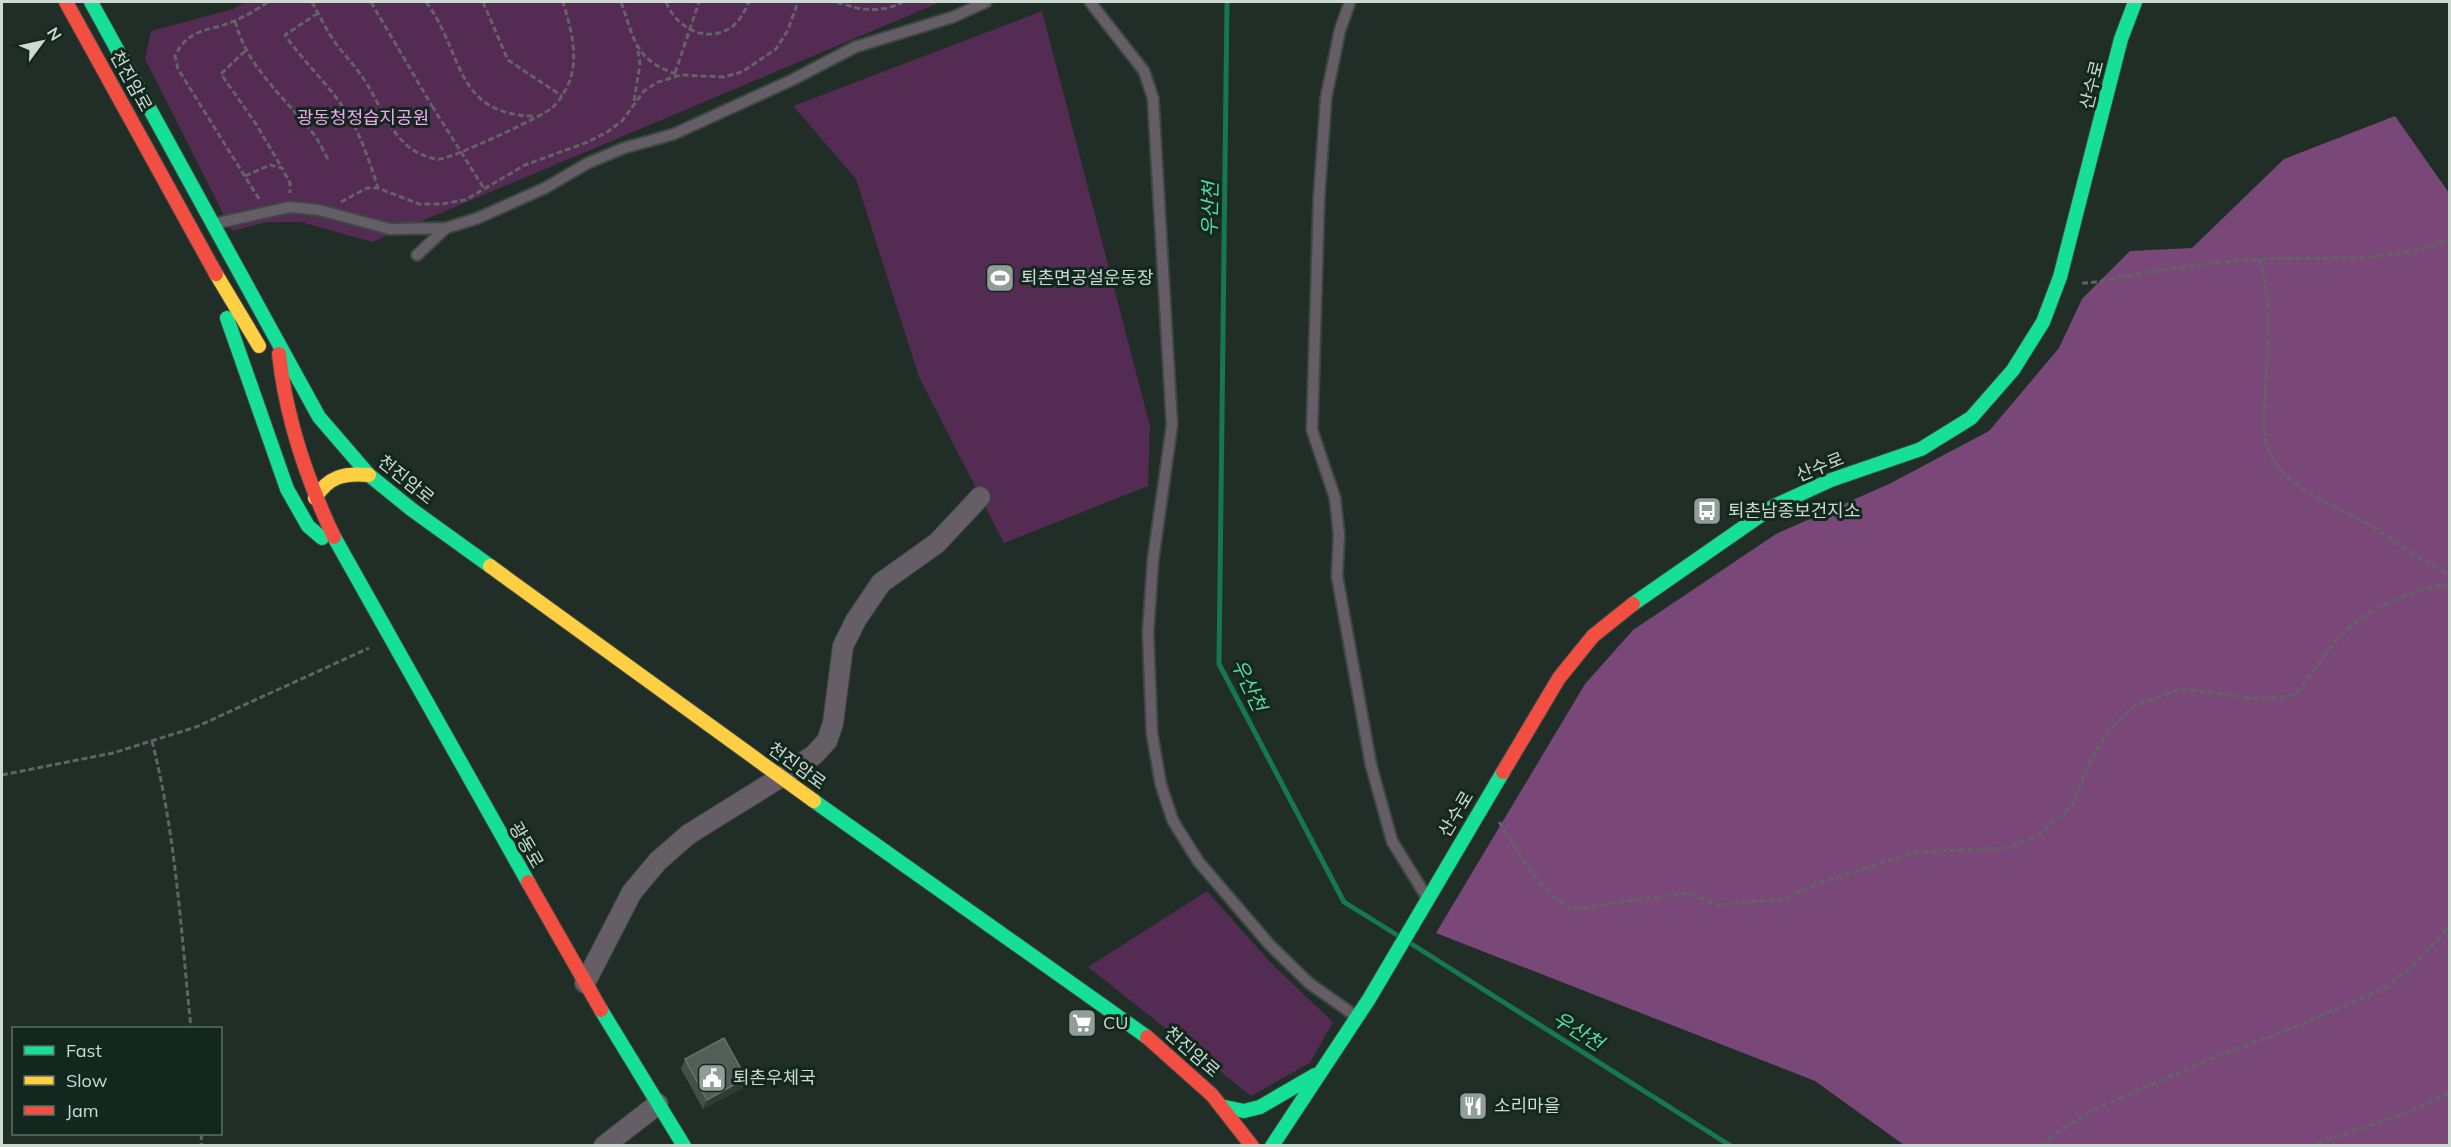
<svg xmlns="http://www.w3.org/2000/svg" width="2451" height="1147" viewBox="0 0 2451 1147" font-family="Mulish,'Noto Sans KR',sans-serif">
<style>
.green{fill:#532b53}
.forest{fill:#794878}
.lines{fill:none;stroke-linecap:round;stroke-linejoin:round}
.stream{stroke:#167853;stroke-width:5}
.lane-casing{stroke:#3d4843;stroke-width:14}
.street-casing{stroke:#3d4843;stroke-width:22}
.fast-casing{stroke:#3d4843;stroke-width:16}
.slow-casing{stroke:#3d4843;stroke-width:16}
.jam-casing{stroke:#3d4843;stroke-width:16}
.path{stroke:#656267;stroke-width:3;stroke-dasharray:6 3;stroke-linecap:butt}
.lane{stroke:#665e67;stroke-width:10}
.street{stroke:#665e67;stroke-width:20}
.fast{stroke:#16e098;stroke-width:14}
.slow{stroke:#ffcf43;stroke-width:14}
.jam{stroke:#f24e42;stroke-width:14}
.path-bridge{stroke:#656267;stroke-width:3;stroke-dasharray:6 3;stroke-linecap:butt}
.wall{fill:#454f4a}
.shaded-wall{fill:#313b36}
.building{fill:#545e59;stroke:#67726c;stroke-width:1.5}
.labels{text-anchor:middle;stroke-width:6;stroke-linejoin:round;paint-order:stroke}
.street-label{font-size:18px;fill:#cddad3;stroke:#12281e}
.park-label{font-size:18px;fill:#f6a3f2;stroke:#12281e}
.poi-label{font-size:18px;fill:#cddad3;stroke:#12281e;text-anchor:start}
.water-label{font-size:20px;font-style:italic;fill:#59daa2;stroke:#12281e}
</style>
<rect width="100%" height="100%" fill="#212d27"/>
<!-- green -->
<path class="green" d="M246,2H941L372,242L301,222H267L232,231L145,59L151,31L233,9Z
M1042,11L1150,426L1148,486L1004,543L919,377L856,179L793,106Z
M1207,891L1272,964L1333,1022L1310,1063L1251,1096L1088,967Z"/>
<!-- forest -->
<path class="forest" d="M2395,116L2449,193V1145H1904L1815,1081L1436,933L1585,684L1633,630L1776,534L1889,484L1989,431L2059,348L2082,299L2130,251L2192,248L2284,159Z"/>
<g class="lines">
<!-- stream -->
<path class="stream" d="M1227,2L1219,664L1344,902L1397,935
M1410,943L1731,1146"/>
<!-- lane casing -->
<g class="lane-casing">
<path id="lane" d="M1090,2L1144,71L1153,98L1172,425L1153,560L1148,633L1152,734L1161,785L1173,821L1198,861L1269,944L1309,983L1357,1017
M1350,2L1340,30L1326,98L1319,198L1312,430L1335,498L1339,535L1337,576L1371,765L1392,841L1426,896
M213,224L290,207L319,210L390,229L446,228L478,218L545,188L588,163L624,148L674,134L792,80L855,47L953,17L986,2
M417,255L446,228"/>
</g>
<!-- street casing -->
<g class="street-casing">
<path id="street" d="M585,983L632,892L658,861L689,834L781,777L814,755L827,741L833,723L843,646L856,620L881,583L937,543L980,497
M604,1146L658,1104"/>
</g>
<!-- fast casing -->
<g class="fast-casing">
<path id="fast" d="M91,2L319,417L369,475L411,509L490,566
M227,318L287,489L308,526L322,538
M334,537L528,882
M1633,604L1774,506L1831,480L1921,449L1971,418L2013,370L2043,322L2060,277L2121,39L2135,2
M814,801L1147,1037
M601,1010L684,1146
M1225,1107L1244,1111L1260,1107L1315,1075
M1272,1146L1369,999L1503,772"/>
</g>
<!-- slow casing -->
<g class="slow-casing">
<path id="slow" d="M216,274L259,346
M315,498C329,476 344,473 369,475
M490,566L814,801"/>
</g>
<!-- jam casing -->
<g class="jam-casing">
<path id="jam" d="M66,2L216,274
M279,354C286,419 306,478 334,537
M1503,772L1559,678L1593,636L1633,604
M528,882L601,1010
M1147,1037L1212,1095L1252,1146"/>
</g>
<!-- path -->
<path class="path" d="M312,2C320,16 327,32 337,45C346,57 357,68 365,81C381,105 393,144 423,155C427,157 436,160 440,159C453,158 541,117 552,108C560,101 568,87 571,77C578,52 570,26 563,2
M371,2L432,106
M426,2C464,52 453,115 535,116
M483,2L508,60L562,96
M621,2C635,41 635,61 679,75
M666,2C676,28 708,46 734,25C741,19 745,10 749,2
M837,2C859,10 881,14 903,2
M318,13L285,35C303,61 326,82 343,107C360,132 369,160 378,188
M235,21C247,67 283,96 312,132C319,140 323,151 329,161
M245,51L221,74L256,124L282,168
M634,101L640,64L637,45
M245,176L270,165L282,168L290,183V193
M259,199L178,69L175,56C189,27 209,32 234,21C246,16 258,9 268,2
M341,202L367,188H378L419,204H442L465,200L525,165L588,142L607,132L622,121L644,91L658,82L681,75L723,77L742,72L776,49L788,30L798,2
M2259,259C2277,312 2264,369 2264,423C2263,486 2333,501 2376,529C2401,544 2422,563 2450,574
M2082,283C2100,283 2119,277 2136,274C2168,269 2200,264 2232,261C2298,254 2389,267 2450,239
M152,741C176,835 181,932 191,1028
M2,775L113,753L196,727L369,648
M1499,822C1520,853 1538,891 1572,909L1686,893L1719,905L1784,899L1817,884L1915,852L2007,848L2038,836L2073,804L2091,759L2109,730L2134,706L2180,689L2263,699L2295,695C2309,678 2321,659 2335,642C2364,609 2407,591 2450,584
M201,1134L202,1146
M2042,1146L2056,1133L2093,1110L2208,1060L2298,1026L2383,989L2414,965L2450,926
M2309,1146L2398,1116L2450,1093"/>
<!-- lane -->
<use href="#lane" class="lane"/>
<!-- street -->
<use href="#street" class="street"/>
<!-- fast -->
<use href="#fast" class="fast"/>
<!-- slow -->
<use href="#slow" class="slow"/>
<!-- jam -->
<use href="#jam" class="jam"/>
<!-- path-bridge -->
<path class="path-bridge" d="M675,73L699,2
M432,106L485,190"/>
</g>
<!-- wall -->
<path class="wall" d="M685,1059L743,1088L703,1109L681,1069Z"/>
<!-- shaded-wall -->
<path class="shaded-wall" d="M746,1078L743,1088L703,1109L707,1100Z"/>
<!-- building -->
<path class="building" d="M724,1038L746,1078L707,1100L685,1059Z"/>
<!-- icons -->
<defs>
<g id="stadium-square" transform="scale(1.5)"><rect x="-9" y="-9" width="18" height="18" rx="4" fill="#919d97" stroke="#12281e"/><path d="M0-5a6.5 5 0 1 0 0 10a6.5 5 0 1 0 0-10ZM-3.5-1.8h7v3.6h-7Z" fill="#fff"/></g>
<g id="bus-square" transform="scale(1.5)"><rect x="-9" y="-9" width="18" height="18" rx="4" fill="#919d97" stroke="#12281e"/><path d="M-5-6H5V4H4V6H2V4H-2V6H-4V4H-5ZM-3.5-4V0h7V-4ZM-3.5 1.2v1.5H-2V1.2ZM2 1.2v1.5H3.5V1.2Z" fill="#fff"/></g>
<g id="supermarket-square" transform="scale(1.5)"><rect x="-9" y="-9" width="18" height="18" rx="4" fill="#919d97" stroke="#12281e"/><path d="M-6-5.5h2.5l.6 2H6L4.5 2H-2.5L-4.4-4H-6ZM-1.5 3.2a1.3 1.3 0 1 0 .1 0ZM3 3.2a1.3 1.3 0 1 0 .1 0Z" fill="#fff"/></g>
<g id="civic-square" transform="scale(1.5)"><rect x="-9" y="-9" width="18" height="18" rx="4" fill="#919d97" stroke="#12281e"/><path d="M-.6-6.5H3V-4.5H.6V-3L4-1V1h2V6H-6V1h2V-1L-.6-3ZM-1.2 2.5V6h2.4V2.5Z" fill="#fff"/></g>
<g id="restaurant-square" transform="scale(1.5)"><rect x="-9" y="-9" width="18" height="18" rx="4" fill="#919d97" stroke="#12281e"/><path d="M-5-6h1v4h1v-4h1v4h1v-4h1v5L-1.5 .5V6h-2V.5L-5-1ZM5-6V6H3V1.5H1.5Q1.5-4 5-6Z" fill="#fff"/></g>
</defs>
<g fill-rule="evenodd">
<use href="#stadium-square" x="1000" y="278"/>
<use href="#bus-square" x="1707" y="511"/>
<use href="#supermarket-square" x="1082" y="1023"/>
<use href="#civic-square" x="712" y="1078"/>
<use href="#restaurant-square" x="1473" y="1106"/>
</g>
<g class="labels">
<!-- street labels -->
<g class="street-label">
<text transform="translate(131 81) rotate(61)" y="6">천진암로</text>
<text transform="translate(2092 85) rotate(-76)" y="6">산수로</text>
<text transform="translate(1820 467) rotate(-22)" y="6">산수로</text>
<text transform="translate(406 480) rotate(39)" y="6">천진암로</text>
<text transform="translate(797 766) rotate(36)" y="6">천진암로</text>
<text transform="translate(1456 814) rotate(-59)" y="6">산수로</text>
<text transform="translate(526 845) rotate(60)" y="6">광동로</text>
<text transform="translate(1192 1052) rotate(41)" y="6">천진암로</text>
</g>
<!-- park labels -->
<g class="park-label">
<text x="363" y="124">광동청정습지공원</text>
</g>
<!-- poi labels -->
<g class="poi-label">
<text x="1021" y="284">퇴촌면공설운동장</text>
<text x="1728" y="517">퇴촌남종보건지소</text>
<text x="1103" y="1029">CU</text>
<text x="733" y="1084">퇴촌우체국</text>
<text x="1494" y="1112">소리마을</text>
</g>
<!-- water labels -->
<g class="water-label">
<text transform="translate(1210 209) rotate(-89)" y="7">우산천</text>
<text transform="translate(1249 685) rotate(65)" y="7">우산천</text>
<text transform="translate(1578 1031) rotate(32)" y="7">우산천</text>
</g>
</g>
<!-- border -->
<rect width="2451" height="1147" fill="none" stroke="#cddad3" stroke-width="6"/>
<!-- legend -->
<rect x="12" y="1027" width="210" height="108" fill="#12281e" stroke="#5d6f66" stroke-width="1.5"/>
<rect x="24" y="1046" width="30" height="9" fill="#16e098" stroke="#5d6f66" stroke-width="1.5"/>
<text x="66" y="1057" font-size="18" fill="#cddad3">Fast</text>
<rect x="24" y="1076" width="30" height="9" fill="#ffcf43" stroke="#5d6f66" stroke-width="1.5"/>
<text x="66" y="1087" font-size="18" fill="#cddad3">Slow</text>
<rect x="24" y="1106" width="30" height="9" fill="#f24e42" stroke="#5d6f66" stroke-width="1.5"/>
<text x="66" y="1117" font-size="18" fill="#cddad3">Jam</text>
<!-- north arrow -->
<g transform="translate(42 42) rotate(57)" stroke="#12281e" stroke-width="4.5" paint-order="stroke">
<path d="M0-4.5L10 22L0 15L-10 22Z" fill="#cddad3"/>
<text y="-9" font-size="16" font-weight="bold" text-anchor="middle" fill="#cddad3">N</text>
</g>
</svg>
